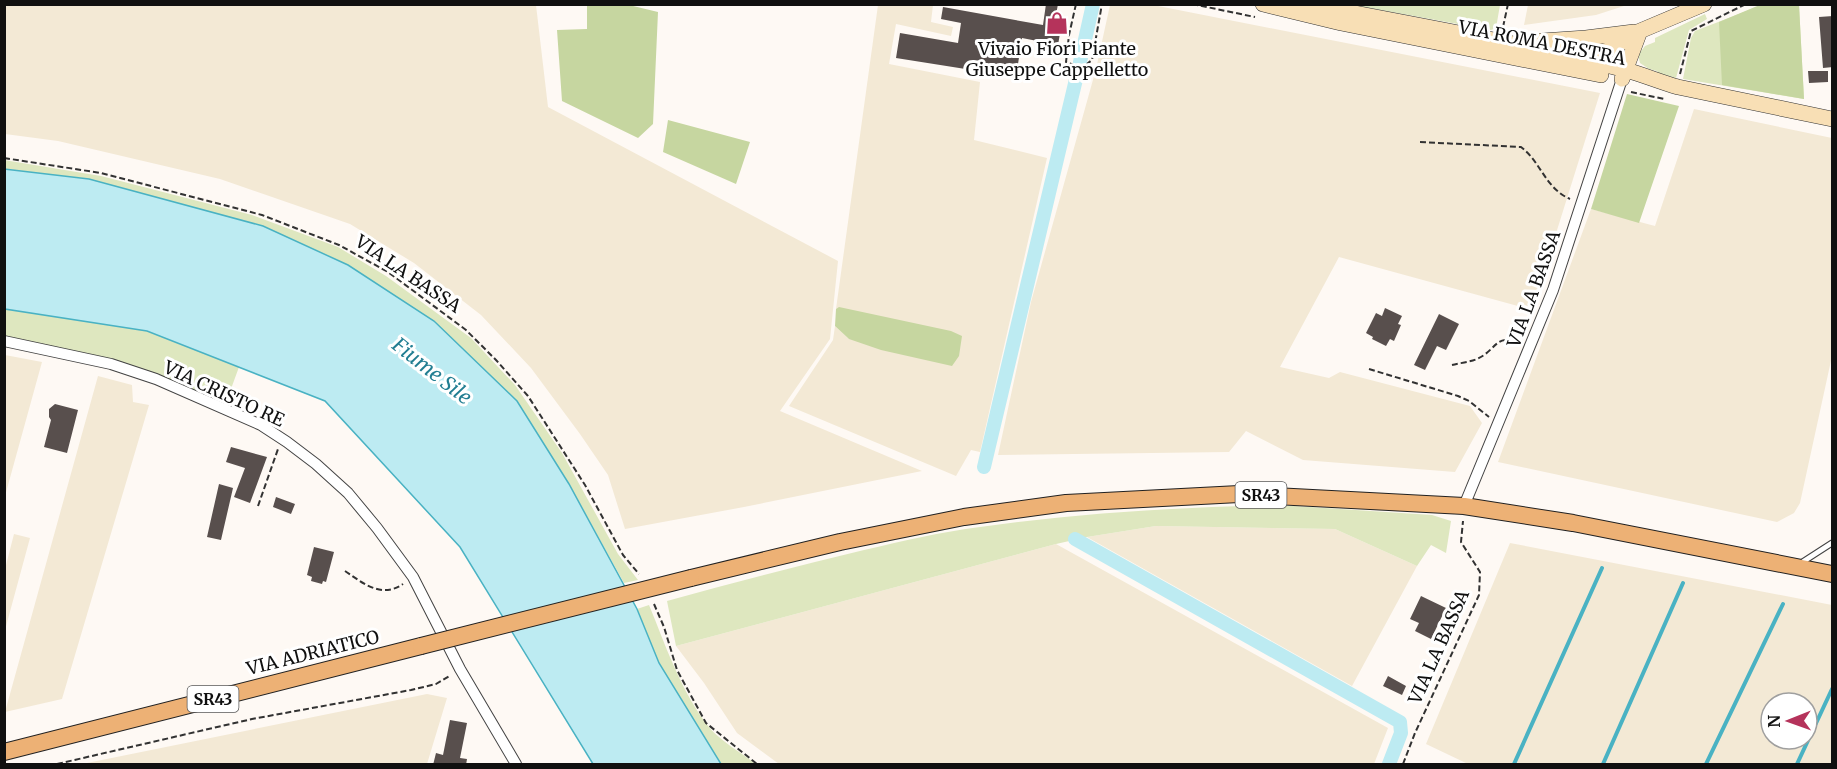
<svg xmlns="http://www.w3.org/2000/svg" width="1837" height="769" viewBox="0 0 1837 769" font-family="Merriweather,serif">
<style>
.farmland{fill:#f3e9d5;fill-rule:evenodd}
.green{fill:#dee7bf}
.forest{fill:#c6d6a0}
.water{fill:#bdebf2;stroke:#49b2c3;stroke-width:1.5}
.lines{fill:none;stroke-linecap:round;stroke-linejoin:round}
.stream{stroke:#49b2c3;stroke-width:4}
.canal{stroke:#bdebf2;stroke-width:14}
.building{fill:#584f4d}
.lane-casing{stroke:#434343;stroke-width:7}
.street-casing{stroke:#434343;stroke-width:12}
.secondary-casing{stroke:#323232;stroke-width:16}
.primary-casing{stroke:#212121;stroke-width:18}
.path{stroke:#323232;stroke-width:2;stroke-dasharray:6 3;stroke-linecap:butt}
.lane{stroke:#fff;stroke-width:5}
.street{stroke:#fff;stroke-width:10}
.secondary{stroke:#f8dfb5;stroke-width:15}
.primary{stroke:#edb175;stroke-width:16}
.primary-bridge-casing{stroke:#212121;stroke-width:18;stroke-linecap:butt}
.primary-bridge{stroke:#edb175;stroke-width:16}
.labels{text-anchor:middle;stroke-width:6;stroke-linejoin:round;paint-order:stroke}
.shield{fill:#fff;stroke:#585858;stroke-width:1.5}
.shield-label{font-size:16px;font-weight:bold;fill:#101010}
.street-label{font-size:18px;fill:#101010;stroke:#fff}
.poi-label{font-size:18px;fill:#101010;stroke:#fff}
.water-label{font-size:20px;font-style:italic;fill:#227e92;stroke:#fff}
</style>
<rect width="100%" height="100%" fill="#fef9f4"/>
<!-- farmland -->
<path class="farmland" d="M5,4L536,5L548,107L838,261L830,339L780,411L922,471L744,507L625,529L608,475L580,434L531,368L481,315L414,263L350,224L220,179L58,141L5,134Z
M878,5H933L931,22L953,27L951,36L896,24L889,64L980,82L974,140L1047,158L980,452L971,450L956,476L789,406L833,340L835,326L849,339L839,308L836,309Z
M1110,5H1153L1600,93L1532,310L1339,257L1280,367L1329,378L1340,372L1470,406L1482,423L1455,472L1303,460L1246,431L1229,452L998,455L1031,302L1096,69Z
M1528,5V4L1627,5L1596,15L1524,25Z
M1694,109L1832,138V356L1800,503L1794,513L1777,522L1498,462L1591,209L1655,226Z
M5,355L42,362L5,496Z
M98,376L132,385L133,402L149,405L62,699L5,712Z
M1156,526L1335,529L1417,566L1352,686L1087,537Z
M14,534L30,538L5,630V569Z
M1510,543L1832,605V764H1468L1426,744ZM1771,703H1807V739H1771Z
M1056,544L1388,728L1374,764H779L737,733L704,683L676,646Z
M427,694L447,698L427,764H82Z"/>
<!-- green -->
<path class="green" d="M1353,5L1500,4V5L1496,28L1491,30Z
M1762,5H1799L1804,99L1683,79L1691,38L1695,31Z
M1705,14L1707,19L1689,30L1676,78L1658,73L1657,71L1649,69L1640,63L1638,55L1645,46L1655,42V38Z
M4,160L101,176L252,215L338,247L386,276L471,338L515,385L562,453L618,554L638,580L624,583L569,484L517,401L89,179L5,169Z
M4,309L147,331L239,367L224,408L156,379L5,341Z
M1279,505L1432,515L1451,521L1446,553L1431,545L1417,566L1335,529L1156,526L1087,537L1056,544L676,646L667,601C732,583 798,566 864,550C903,541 941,532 980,527C1079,513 1179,507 1279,505Z
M649,605C666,646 681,692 709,727C719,740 743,754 756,764H721L659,663L637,609Z"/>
<!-- forest -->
<path class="forest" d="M1762,4L1799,5L1804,99L1722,85L1719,22Z
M587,5H629L658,12L653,124L638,138L562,101L557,30L587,29Z
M1627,94L1679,106L1639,223L1591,209Z
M668,120L750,142L736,184L663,152Z
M839,307L951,331L962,336L959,356L952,366L881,350L849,339L835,326L836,309Z"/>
<!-- water -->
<path class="water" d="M4,169L89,179L263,226L348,265L434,321L517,401L569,484L637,609L659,663L721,764H593L460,547L325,401L147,331L5,309Z"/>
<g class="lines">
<!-- stream -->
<path class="stream" d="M1514,764L1602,568
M1603,764L1683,583
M1706,764L1783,604
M1797,764L1832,689"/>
<!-- canal -->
<path class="canal" d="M1080,62L1093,4
M984,467L1077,75
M1075,539L1400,722L1401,733L1389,764"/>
</g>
<!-- building -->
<path class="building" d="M1046,4H1058L1056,15L1063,16L1058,45L1022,38L1016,77L896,58L900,33L958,43L961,23L941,19L943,7L1043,25Z
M1833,16V67L1823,68L1819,17Z
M1808,71H1828V82L1809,83Z
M1385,308L1402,316L1398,324L1401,325L1394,341L1390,339L1386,346L1372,339L1373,337L1366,333L1376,313L1382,316Z
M1439,314L1459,324L1446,350L1437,346L1425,370L1414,365Z
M55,404L78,410L67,453L44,447L51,420L49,417V409Z
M231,447L267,457L250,503L234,497L245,468L226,462Z
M219,484L233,488L221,540L207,537Z
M276,497L295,504L291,514L273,507Z
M314,547L334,552L326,582L323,581L322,584L311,581L312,577L307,575Z
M1421,596L1446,608L1431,639L1415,631L1419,623L1410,619Z
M1388,676L1406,686L1402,695L1383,686Z
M450,720L467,723L460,758L467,759L466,765H433L436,753L443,755Z"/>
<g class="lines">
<!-- lane casing -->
<g class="lane-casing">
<path id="lane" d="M1801,563L1832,543"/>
</g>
<!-- street casing -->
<g class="street-casing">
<path id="street" d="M4,341L111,364L156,379L261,425L287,442L316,464L348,493L377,528L413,577L460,669L516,764
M1464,506L1553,290L1622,79"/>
</g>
<!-- secondary casing -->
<g class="secondary-casing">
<path id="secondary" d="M1263,4L1341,23L1601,75
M1308,4C1414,25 1521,43 1626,70C1644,75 1660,82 1678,87L1832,119
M1527,42L1586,38L1634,32
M1581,58L1609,50L1640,31L1704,4
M1622,79L1640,31"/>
</g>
<!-- primary casing -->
<g class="primary-casing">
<path id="primary" d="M691,578L840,542L964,517L1066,503L1239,494L1464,506L1573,523L1832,574
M4,752L421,646"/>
</g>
<!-- path -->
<path class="path" d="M1076,4L1069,35L1066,62L1082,68L1092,60L1102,4
M1192,4L1255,17
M1503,27L1508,4
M1680,74L1691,31L1746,4
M1631,92L1664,99
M1420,142L1521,147C1541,162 1545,188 1570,199
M4,158L101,173L262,215L339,245L388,272L466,330L496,360L528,396L585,485L623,555L639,574
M1452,365C1460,363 1470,362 1477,359C1497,350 1495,333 1520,343
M1369,369L1458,396L1469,401L1489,417
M258,506L278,449
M345,571C363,583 381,599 403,584
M654,604L664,627L677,670L706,723L757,764
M57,764L252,719L411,690L436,684L451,675
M1403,764L1415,733L1479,595L1480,572L1461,542L1463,521"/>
<!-- lane -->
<use href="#lane" class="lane"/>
<!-- street -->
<use href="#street" class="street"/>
<!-- secondary -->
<use href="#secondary" class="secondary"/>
<!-- primary -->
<use href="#primary" class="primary"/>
<!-- primary-bridge casing -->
<g class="primary-bridge-casing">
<path id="primary-bridge" d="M421,646L691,578"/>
</g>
<!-- primary-bridge -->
<use href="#primary-bridge" class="primary-bridge"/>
</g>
<!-- icons -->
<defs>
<g id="shop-bare" transform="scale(1.8)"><path d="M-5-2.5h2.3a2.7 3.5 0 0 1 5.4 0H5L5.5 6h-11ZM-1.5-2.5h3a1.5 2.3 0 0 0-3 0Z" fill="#b5335b" stroke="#fff" stroke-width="2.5" paint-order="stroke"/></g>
</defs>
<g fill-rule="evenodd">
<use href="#shop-bare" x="1057" y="23"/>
</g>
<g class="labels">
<!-- shield labels -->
<g class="shield">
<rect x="1235.5" y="482" width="51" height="26" rx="4.5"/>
<rect x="187.5" y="686" width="51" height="26" rx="4.5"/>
</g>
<g class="shield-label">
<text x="1261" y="501">SR43</text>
<text x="213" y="705">SR43</text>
</g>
<!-- street labels -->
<g class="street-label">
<text transform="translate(1542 43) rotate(11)" y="6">VIA ROMA DESTRA</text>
<text transform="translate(408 274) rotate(34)" y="6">VIA LA BASSA</text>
<text transform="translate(1534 289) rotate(-70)" y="6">VIA LA BASSA</text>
<text transform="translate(224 394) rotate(25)" y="6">VIA CRISTO RE</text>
<text transform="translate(1439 647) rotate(-66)" y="6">VIA LA BASSA</text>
<text transform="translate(313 653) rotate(-14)" y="6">VIA ADRIATICO</text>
</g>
<!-- poi labels -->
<g class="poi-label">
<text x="1057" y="55">Vivaio Fiori Piante<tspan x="1057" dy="21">Giuseppe Cappelletto</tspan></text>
</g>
<!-- water labels -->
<g class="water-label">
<text transform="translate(432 371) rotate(38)" y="7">Fiume Sile</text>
</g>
</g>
<!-- border -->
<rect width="1837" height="769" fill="none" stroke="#101010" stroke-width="12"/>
<!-- north arrow -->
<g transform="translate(1789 721) rotate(269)"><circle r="28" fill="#ffffff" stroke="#9f9f9f" stroke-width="1.5"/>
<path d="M0-4.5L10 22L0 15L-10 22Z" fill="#b5335b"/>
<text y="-9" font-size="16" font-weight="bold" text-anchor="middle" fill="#101010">N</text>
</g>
</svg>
